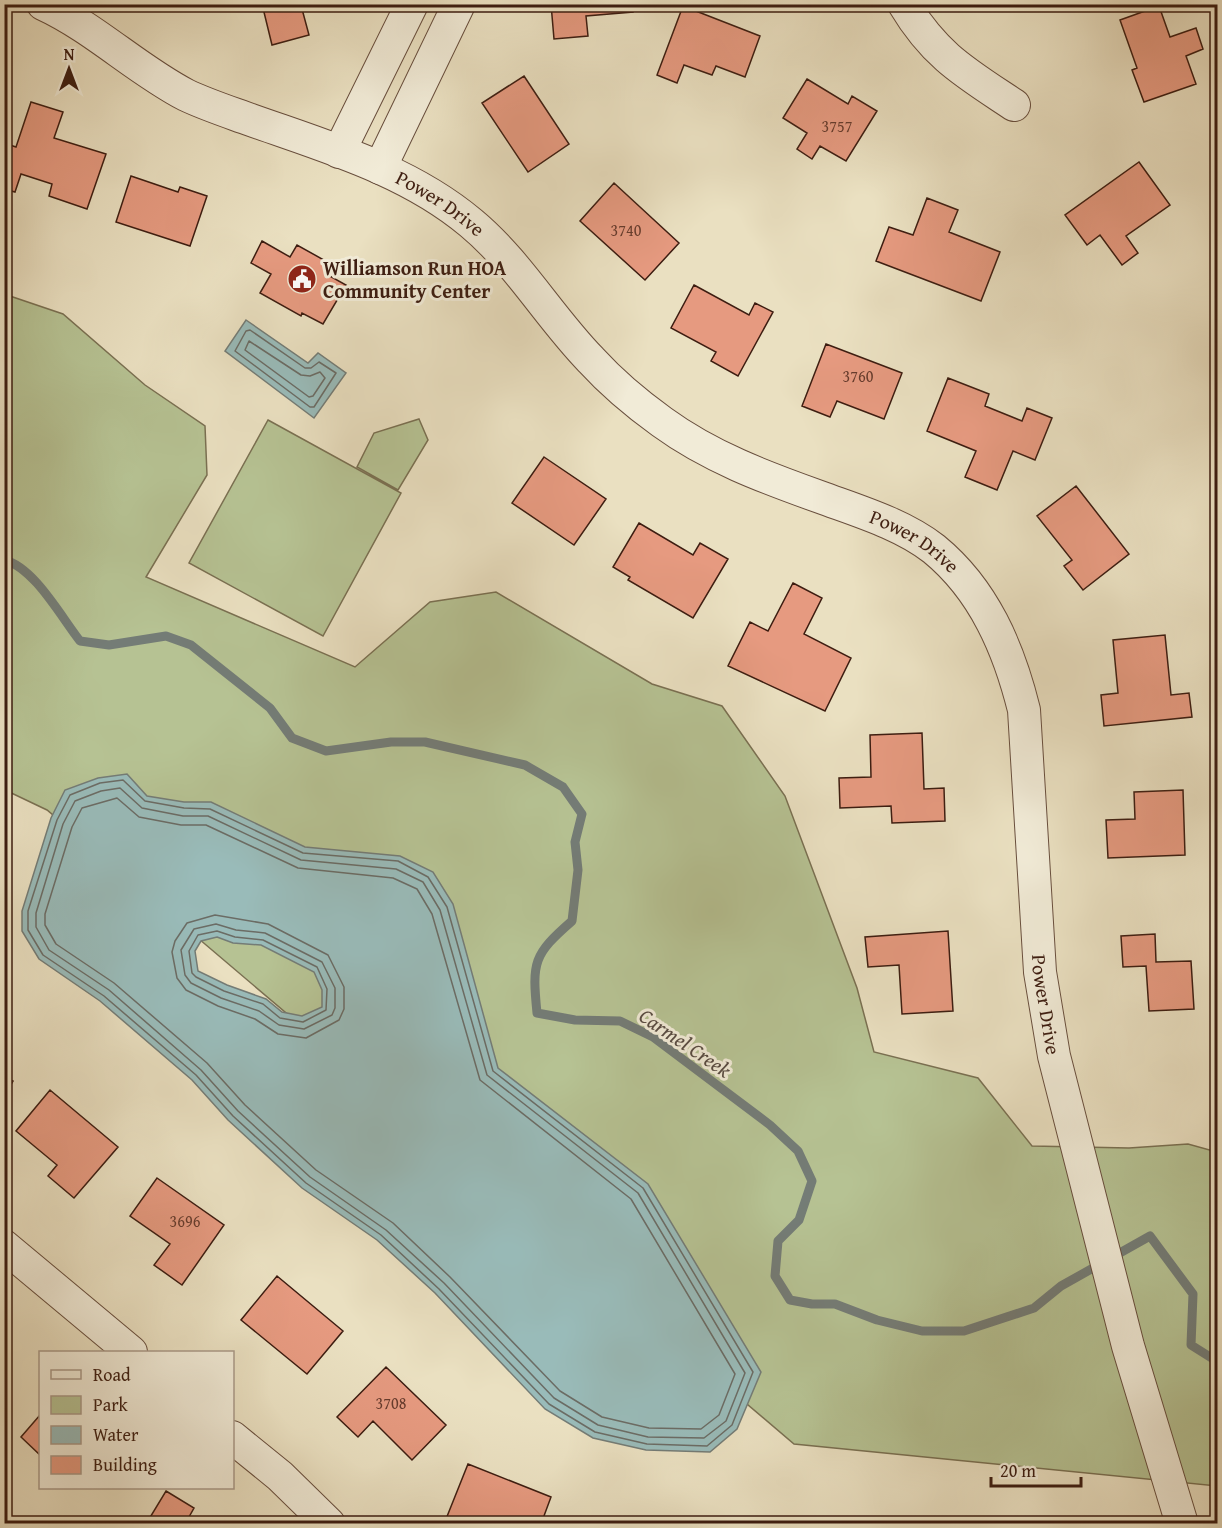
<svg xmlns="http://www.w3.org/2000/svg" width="1222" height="1528" viewBox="0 0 1222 1528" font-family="'Gentium Book Plus',serif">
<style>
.green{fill:#b6c293;stroke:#7a7052;stroke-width:1.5}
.water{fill:#99bbb9;stroke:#747c76;stroke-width:1.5;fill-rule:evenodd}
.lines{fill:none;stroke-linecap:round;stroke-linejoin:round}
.shore{stroke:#6b6c65;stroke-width:1.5}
.stream{stroke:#747c76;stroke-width:9}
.building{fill:#e69a80;stroke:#3d1d11;stroke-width:1.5}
.street-casing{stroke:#684e3d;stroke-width:34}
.street{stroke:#f1ebd7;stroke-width:32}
.labels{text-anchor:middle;stroke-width:6;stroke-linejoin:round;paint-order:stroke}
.number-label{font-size:16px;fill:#673c2d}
.street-label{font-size:20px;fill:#3d1d11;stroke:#f1ebd7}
.poi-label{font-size:20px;font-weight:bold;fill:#3d1d11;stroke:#f1ebd7;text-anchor:start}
.water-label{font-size:21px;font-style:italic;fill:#594c43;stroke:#f1ebd7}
</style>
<rect width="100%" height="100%" fill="#eae0c1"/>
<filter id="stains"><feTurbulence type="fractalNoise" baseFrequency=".00333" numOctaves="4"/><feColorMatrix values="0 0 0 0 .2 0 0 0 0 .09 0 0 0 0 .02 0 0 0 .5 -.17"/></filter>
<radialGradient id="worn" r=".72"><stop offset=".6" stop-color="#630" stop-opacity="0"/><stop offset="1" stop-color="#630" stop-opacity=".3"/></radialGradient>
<!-- green -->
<path class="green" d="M4,294L63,314L145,385L205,426L207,475L146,577L355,667L430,602L496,592L652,684L722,706L785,796L857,988L874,1052L978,1078L1032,1146L1129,1148L1188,1144L1217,1152V1486L794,1444L47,810L5,790Z
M419,419L428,440L398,490L357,467L374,433Z
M268,420L401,493L323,636L189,563Z"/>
<!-- water -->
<path class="water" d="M246,320L308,363L318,353L346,373L314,418L225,351Z
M127,774L147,796L184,802H211L305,847L400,856L433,872L453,904L498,1068L648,1184L761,1372L737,1429L710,1452L646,1450L593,1438L545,1409L435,1293L377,1240L302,1188L228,1120L192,1080L100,1001L39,959L22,931V911L51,818L65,790L98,778ZM217,937L233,943L261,945L314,972L322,990V1007L302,1016L282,1012L266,999L227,985L198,971L195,951L201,941Z"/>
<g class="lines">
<!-- shore -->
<path class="shore" d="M250,330L305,368H311L319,362L336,373L314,407H310L235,351L246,331Z
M249,341L301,375L310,376L320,372L325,378L313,396L309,397L245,350Z
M123,780L145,801L184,808L210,809L303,853L398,861L428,877L447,907L493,1071L643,1188L753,1372L732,1425L707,1446L647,1444L595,1432L549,1404L439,1289L381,1235L306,1183L233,1116L196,1075L104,996L43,955L28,930V911L57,820L70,795L100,783Z
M120,788L142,808L183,816H208L301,860L396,869L423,882L440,910L487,1075L638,1193L745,1373L726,1421L704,1438L648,1437L598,1425L554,1398L444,1283L386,1230L310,1177L238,1111L201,1070L109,990L49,950L36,927V913L63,824L75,801L101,791Z
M117,798L139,817L181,825H206L298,868L393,878L417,889L432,914L480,1080L631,1199L735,1374L719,1415L701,1429L649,1428L602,1417L560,1391L450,1277L393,1223L316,1170L245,1105L207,1063L114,983L56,944L45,925V914L72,827L82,808Z
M215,915L268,924L328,955L344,987V1009L339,1020L306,1038L278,1034L255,1019L218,1006L186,990L177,978L172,952L175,941L187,923Z
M216,924L236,930L265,933L322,962L335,988V1008L332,1015L304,1029L279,1025L259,1011L221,998L191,983L185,975L181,950L194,929Z
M217,931L235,937L263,940L317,967L327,989L326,1010L303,1022L280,1018L263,1004L224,991L196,977L192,973L189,951L198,935Z"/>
<!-- stream -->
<path class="stream" d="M4,560C34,567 61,617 80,641L109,645L166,636L191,645L270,708L292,738L326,751L391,742H425L525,765L563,787L582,814L575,842L578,870L572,921C533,955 532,962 537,1013L575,1020L620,1021L653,1037L770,1125L798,1151L812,1181L799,1220L778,1241L775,1276L790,1300L812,1304H835L877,1320L922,1331H964L1034,1308L1061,1286L1150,1236L1193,1294L1191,1345L1218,1362"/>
</g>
<!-- building -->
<path class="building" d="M262,4H320L302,9L309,35L272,45Z
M551,4H632L633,12L586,16L588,36L554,39Z
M683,6L760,36L745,77L716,66L712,75L684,65L677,83L657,75Z
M1159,6L1170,37L1196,28L1203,49L1186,56L1196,84L1144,102L1132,70L1137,68L1120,20Z
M524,76L569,144L528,172L482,103Z
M807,79L848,104L852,96L877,111L846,161L820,146L812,159L797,149L807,133L783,118Z
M31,102L63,112L54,138L106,154L87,209L49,196L52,184L21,174L15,192L4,189V143L16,147Z
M1139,162L1170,205L1126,236L1138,253L1122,265L1100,235L1087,245L1065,215Z
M131,176L178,192L180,187L207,196L190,246L116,222Z
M614,183L679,243L645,280L580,221Z
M927,198L958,210L949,232L1000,252L981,301L876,261L889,227L913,235Z
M262,241L290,257L297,245L331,264L326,274L346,285L323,324L302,313L301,316L260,293L271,274L251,263Z
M694,285L749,315L755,303L773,312L738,376L711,361L716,352L671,328Z
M826,344L902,373L884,419L837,401L830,417L802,406Z
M948,378L989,394L985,406L1022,421L1027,408L1052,418L1035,460L1013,451L997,490L965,477L976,451L927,431Z
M544,457L606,499L574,545L512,503Z
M1076,486L1129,554L1083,590L1064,566L1072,560L1037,516Z
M639,523L693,555L700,543L728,559L693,618L628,580L630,577L613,567Z
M793,583L822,598L804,634L851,658L825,711L728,666L750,622L768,631Z
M1165,635L1171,695L1189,693L1192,717L1104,726L1101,695L1118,693L1113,640Z
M922,733L924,789L944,788L945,821L892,823L891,806L840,808L839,778L871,777L870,735Z
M1183,790L1185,855L1108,858L1106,820L1135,819L1134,792Z
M948,931L953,1011L902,1014L899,965L868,967L865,937Z
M1155,934L1156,962L1191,961L1194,1009L1149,1011L1146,966L1123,967L1121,936Z
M4,1077L13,1081L4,1097Z
M50,1090L118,1147L74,1198L48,1176L57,1165L16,1131Z
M157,1178L224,1225L182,1285L154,1265L170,1244L130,1216Z
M277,1276L343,1331L307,1374L241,1320Z
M386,1367L446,1425L412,1460L373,1421L358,1437L337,1417Z
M40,1415V1455L21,1437Z
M468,1464L551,1497L541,1524H444Z
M166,1491L194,1508L185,1524H146Z"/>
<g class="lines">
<!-- street casing -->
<g class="street-casing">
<g id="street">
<path id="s1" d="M43,4C95,28 136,69 186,95C207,105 229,112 251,120C327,147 408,170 471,223C518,262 549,317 591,360C612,383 637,404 662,422C710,457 764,477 820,497C858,511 902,524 934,549C984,590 1009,649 1024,710L1040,972L1054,1056L1128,1346L1182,1524"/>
<path d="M904,4C935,56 966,73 1014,105"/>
<path d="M339,152L412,4"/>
<path d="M380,168L459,4"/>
<path d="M4,1246L131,1352"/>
<path d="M232,1437L280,1476L329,1524"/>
</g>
</g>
<!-- street -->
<use href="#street" class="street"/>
</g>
<!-- icons -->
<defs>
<g id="civic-disc" transform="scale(1.5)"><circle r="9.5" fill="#8f2418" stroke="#f1ebd7"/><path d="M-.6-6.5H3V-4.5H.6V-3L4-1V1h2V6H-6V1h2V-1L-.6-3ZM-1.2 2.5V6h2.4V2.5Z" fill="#fff"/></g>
</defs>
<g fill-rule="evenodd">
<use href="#civic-disc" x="302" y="279"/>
</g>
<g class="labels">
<!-- number labels -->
<g class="number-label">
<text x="837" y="132">3757</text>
<text x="626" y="236">3740</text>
<text x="858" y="382">3760</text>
<text x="185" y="1227">3696</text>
<text x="391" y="1409">3708</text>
</g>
<!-- street labels -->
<g class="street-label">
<text dy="7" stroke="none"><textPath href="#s1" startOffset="447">Power Drive</textPath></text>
<text dy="7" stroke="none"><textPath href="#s1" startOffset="1041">Power Drive</textPath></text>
<text dy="7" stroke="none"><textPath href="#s1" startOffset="1545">Power Drive</textPath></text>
</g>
<!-- poi labels -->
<g class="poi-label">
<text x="323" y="275">Williamson Run HOA<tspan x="323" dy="23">Community Center</tspan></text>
</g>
<!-- water labels -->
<g class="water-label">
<text transform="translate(685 1043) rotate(34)" y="7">Carmel Creek</text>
</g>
</g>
<!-- margin -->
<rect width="1222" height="1528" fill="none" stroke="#eae0c1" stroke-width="24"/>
<rect x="6" y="6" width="1210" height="1516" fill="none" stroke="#3d1d11" stroke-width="3"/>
<rect x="12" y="12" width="1198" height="1504" fill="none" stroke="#3d1d11" stroke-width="1.5"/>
<!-- legend -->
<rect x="39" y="1351" width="195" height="138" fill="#f1ebd7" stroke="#a99988" stroke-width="1.5"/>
<rect x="51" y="1370" width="30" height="9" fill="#f1ebd7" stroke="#a99988" stroke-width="1.5"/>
<text x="93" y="1381" font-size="18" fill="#3d1d11">Road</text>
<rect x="51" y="1396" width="30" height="18" fill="#b6c293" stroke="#a99988" stroke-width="1.5"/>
<text x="93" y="1411" font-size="18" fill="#3d1d11">Park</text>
<rect x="51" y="1426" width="30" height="18" fill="#99bbb9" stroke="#a99988" stroke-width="1.5"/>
<text x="93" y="1441" font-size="18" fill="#3d1d11">Water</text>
<rect x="51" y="1456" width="30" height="18" fill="#e69a80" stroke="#a99988" stroke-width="1.5"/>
<text x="93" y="1471" font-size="18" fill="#3d1d11">Building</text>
<!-- north arrow -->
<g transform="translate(69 69)" stroke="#f1ebd7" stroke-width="4.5" paint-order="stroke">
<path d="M0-4.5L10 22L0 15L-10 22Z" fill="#3d1d11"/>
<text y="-9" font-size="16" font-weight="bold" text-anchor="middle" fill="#3d1d11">N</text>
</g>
<!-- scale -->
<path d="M991 1477v9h90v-9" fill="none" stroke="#3d1d11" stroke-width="3"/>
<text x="1000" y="1477" font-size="18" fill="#3d1d11" stroke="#f1ebd7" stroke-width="4.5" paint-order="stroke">20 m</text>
<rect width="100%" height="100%" filter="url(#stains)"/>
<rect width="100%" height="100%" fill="url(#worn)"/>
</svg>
